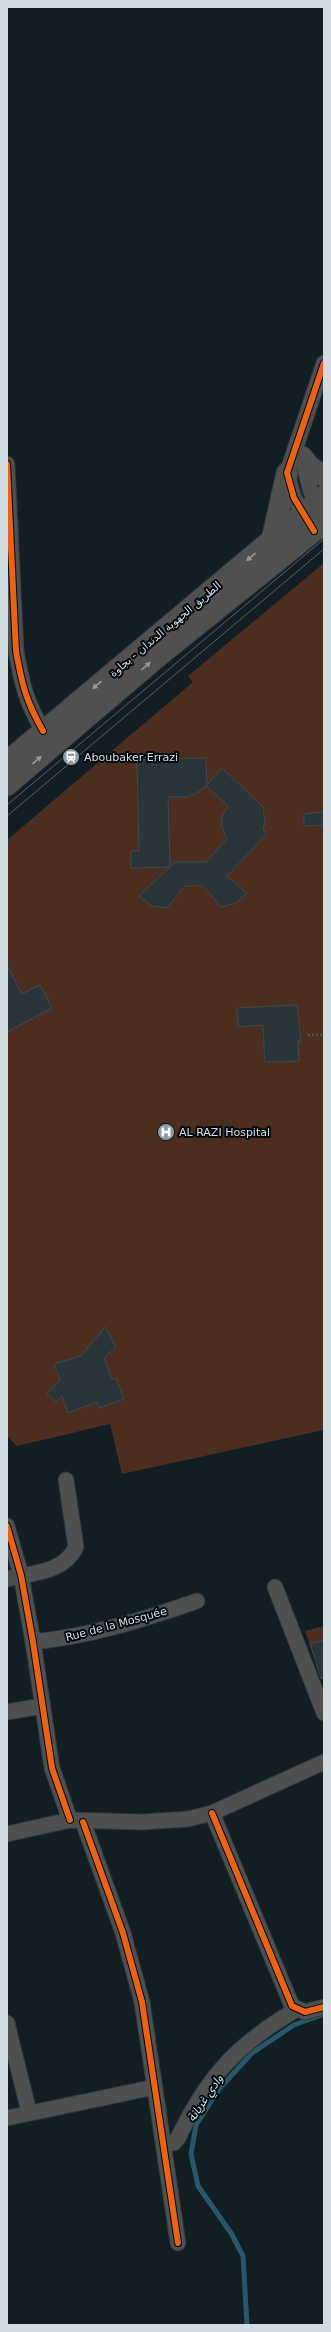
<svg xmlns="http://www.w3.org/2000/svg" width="331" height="2332" viewBox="0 0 331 2332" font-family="'DejaVu Sans','Noto Sans Arabic',sans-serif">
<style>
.green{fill:#4c2e20}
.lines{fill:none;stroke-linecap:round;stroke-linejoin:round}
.stream{stroke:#295769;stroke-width:5}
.building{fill:#2a3539;stroke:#404a4e}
.minor-casing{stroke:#2d383c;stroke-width:17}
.secondary-casing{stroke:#2d383c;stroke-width:23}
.path{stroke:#4e5152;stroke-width:2.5;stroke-dasharray:2 2;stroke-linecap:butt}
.minor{stroke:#4e4f4f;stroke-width:15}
.secondary{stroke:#52504f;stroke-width:21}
.tram{stroke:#595d5f;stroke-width:1}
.cycleway-casing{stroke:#03090d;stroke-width:8}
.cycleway{stroke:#ea6118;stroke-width:6}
.oneway{fill:#91979a}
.labels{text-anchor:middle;stroke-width:4;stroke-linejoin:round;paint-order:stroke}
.street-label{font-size:11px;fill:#d0dee4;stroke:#03090d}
.poi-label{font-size:11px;fill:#d0dee4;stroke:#03090d;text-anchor:start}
.water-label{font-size:12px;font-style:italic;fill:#cbeaf7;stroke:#03090d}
</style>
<rect width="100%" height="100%" fill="#111e23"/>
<!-- green -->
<path class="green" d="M324,563V1430L122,1474L110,1424L17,1446L7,1436V840L193,682L188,676Z
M324,1626V1682L305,1631Z"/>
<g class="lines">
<!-- stream -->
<path class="stream" d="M247,2325L243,2256L231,2233L198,2186L191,2154L196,2125L219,2089L252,2053L294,2025L324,2014"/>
</g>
<!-- building -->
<path class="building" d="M206,758L207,785L197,793L187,797H168L170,867L131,868V851H139L137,760Z
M222,768L264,808L263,810L265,820L263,830L267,834L227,876L247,893L236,903L221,907L203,886H185L167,908L152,906L139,896L175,862H206L227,839L221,824L222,816L228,806L206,786Z
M323,812L324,825L304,826V814Z
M7,966L22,994L40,985L52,1008L7,1032Z
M297,1005L301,1041H298L299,1061L265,1062L263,1025L238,1027L237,1008Z
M105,1327L116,1347L104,1358L112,1379L116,1378L124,1399L99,1408L97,1402L68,1413L62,1396L56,1402L47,1394L60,1380L54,1364L81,1356Z
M324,1640V1678L321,1679L310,1644Z"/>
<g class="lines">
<!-- minor casing -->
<g class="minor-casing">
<path id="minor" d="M302,458L311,492L324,514
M7,464L16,651C22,685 26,701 43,731
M308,521L294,498L287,473L324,363
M7,1526L21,1575L33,1642L52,1768L70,1820
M7,1579C31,1573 64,1573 76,1547L66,1480
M275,1587L324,1713
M33,1642C90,1636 143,1620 197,1601
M7,1712L42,1706
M212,1813L292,2006L305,2012L324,2007
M83,1822L123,1933L142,2002L178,2243
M7,1834L70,1820L142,1822L188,1819L212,1813L324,1762
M7,2023L29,2112
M7,2118L155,2087
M163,2142L174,2143L178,2138C208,2075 238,2044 297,2009"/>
</g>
<!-- secondary casing -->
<g class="secondary-casing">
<path id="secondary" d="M302,457L309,466L324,476
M272,540L287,473
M7,762L324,496
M7,785L156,658L324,523"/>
</g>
<!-- path -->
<path class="path" d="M308,1035H324"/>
<!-- minor -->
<use href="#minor" class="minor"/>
<!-- secondary -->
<use href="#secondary" class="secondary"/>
<!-- tram -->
<path class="tram" d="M7,805L324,539
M7,816L324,549"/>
<!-- cycleway casing -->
<g class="cycleway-casing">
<path id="cycleway" d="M7,464L16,651C22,685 26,701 43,731
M314,531L294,498L287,473L324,363
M7,1526L21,1575L33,1642L52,1768L70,1820
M212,1813L292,2006L305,2012L324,2007
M83,1822L123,1933L142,2002L178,2243"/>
</g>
<!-- cycleway -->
<use href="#cycleway" class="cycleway"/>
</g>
<!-- one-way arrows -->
<defs><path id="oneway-solid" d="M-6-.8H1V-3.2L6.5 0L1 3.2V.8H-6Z"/></defs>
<g class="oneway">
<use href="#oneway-solid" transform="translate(251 557) rotate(140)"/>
<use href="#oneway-solid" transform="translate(146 666) rotate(-41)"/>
<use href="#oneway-solid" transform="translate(97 685) rotate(140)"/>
<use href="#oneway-solid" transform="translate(37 760) rotate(-41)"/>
</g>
<!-- icons -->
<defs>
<g id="station-disc" transform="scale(0.9)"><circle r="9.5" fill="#8d9ba0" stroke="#03090d"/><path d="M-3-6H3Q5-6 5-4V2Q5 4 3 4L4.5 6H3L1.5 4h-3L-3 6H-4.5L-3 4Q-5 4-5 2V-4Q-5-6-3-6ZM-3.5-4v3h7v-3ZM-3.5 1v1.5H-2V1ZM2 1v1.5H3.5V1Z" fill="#fff"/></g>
<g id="hospital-disc" transform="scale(0.9)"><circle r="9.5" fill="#8d9ba0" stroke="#03090d"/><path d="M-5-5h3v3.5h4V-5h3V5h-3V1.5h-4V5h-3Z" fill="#fff"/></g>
</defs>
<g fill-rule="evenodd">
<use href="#station-disc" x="71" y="757"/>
<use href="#hospital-disc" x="166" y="1132"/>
</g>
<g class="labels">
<!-- street labels -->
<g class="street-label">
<text transform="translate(165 629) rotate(-40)" y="4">الطريق الجهوية الدندان - بجاوة</text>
<text transform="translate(116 1624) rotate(-15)" y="4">Rue de la Mosquée</text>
</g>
<!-- poi labels -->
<g class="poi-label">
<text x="84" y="761">Aboubaker Errazi</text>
<text x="179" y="1136">AL RAZI Hospital</text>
</g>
<!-- water labels -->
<g class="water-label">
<text transform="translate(205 2098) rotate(-56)" y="4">وادي غريانة</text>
</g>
</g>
<!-- border -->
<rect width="331" height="2332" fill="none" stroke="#d0dee4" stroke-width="16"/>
</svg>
